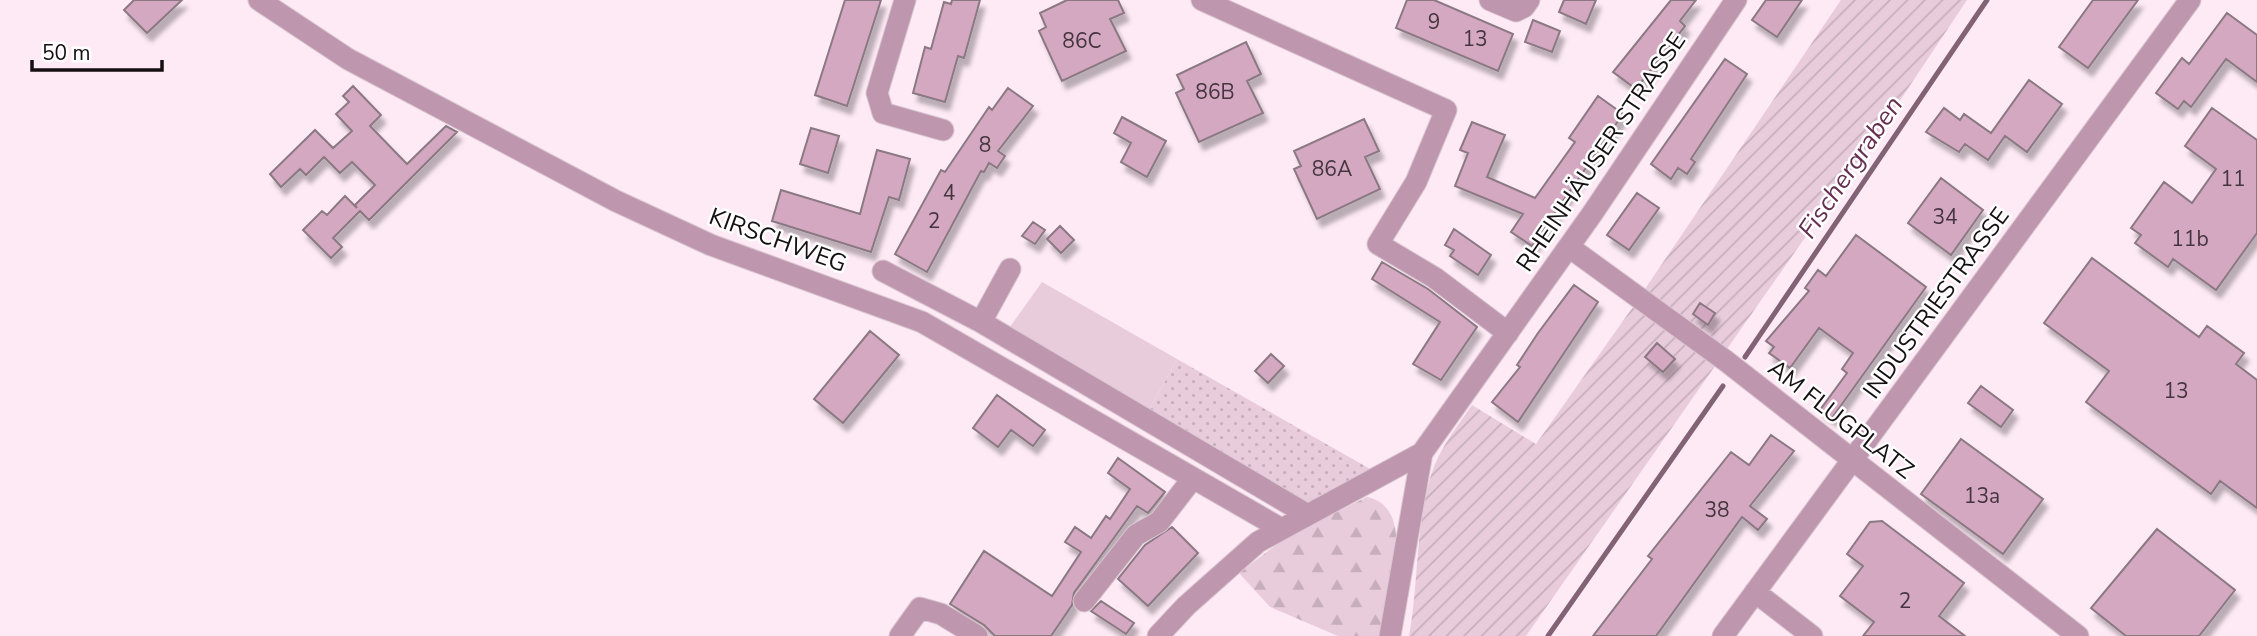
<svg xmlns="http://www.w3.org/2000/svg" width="2257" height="636" viewBox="0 0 2257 636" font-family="'Nunito Sans',sans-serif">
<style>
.grass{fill:url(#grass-dots)}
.forest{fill:url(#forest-firs)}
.park{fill:#e9ccdc}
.garden{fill:url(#garden-furrows)}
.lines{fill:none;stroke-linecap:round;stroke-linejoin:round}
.stream{stroke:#826275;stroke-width:5}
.building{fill:#d5a8c2;stroke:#8a7982;stroke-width:2;filter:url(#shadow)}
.minor-casing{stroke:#d9c7d1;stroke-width:23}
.minor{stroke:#be97ae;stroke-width:21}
.labels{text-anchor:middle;stroke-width:5;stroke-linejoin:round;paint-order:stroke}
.number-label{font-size:21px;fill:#45353e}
.street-label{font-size:24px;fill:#150f12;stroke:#fefefe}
.water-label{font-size:26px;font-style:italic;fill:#662f52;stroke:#fefefe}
</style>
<defs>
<pattern id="grass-dots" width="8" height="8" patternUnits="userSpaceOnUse" patternTransform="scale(1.75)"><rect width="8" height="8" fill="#e9ccdc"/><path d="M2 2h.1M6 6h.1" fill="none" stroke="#c7aebc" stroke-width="1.8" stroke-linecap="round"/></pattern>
<pattern id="forest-firs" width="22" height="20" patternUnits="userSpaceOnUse" patternTransform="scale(1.75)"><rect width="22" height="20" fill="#e9ccdc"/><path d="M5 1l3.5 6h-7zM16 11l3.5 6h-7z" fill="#c7aebc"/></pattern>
<pattern id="garden-furrows" width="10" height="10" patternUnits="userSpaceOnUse" patternTransform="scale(1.75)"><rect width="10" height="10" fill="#e9ccdc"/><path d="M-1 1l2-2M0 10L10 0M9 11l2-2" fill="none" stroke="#c7aebc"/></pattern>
<filter id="shadow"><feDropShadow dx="4.5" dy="8" stdDeviation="2" flood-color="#0004"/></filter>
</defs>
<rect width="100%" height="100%" fill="#feeaf5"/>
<!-- grass -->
<path class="grass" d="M1177,359L1372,470L1308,508L1147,414Z"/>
<!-- forest -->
<path class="forest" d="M1367,497C1420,508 1387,600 1379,636H1338L1270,607L1239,573L1288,536Z"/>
<!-- park -->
<path class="park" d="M1042,282L1177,359L1147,414L1007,331Z"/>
<!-- garden -->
<path class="garden" d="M1841,0H1967L1879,132L1526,636H1409C1419,583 1415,527 1431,475C1439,449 1457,427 1472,405L1536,444L1630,311Z"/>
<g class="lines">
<!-- stream -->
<path class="stream" d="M1745,357L1987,0
M1548,636L1723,386"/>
</g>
<!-- building -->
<path class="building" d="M134,0H182L147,33L124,10Z
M845,0H881L847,106L815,95Z
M952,0H980L964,58L958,56L945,102L913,93L925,47L931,49L944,2L951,4Z
M1067,0H1118L1124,13L1110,19L1126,51L1062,81L1039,31L1046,27L1040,13Z
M1407,0H1434L1513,34L1498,71L1396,28Z
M1564,0H1596L1586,24L1559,12Z
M1671,0H1696L1680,21L1685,26L1636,89L1613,72Z
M1766,0H1802L1777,37L1752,20Z
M2093,0H2138L2088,68L2059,47Z
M2227,13L2257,35V82L2226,59L2191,107L2184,101L2178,109L2156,93L2182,58L2189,64Z
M1533,20L1560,31L1552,52L1525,42Z
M1246,42L1261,74L1247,81L1263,113L1199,142L1176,93L1184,89L1177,75Z
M1725,59L1747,74L1691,159L1695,162L1687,174L1678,168L1671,179L1651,164Z
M2029,80L2062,104L2027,152L2005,136L1988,160L1965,144L1959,152L1926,132L1944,108L1960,120L1964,114L1991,133Z
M353,86L381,115L370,126L407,164L446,126L457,132L369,220L360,211L333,238L342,247L331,258L303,230L322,211L327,215L345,196L357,208L355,205L375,185L352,162L340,173L324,157L306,175L300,169L281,187L270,174L315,130L333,148L352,131L336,114L349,102L343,96Z
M1008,88L1033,106L998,151L1005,156L997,168L989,163L984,172L981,171L927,272L895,254L941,170L945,172L989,107L992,110Z
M1598,96L1623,114L1532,246L1511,232L1523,214L1455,186L1468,153L1460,150L1472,122L1505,135L1487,177L1535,198L1575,142L1569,138Z
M2212,108L2257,140V233L2216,290L2173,259L2168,267L2135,243L2141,235L2131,228L2164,182L2192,203L2216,169L2185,146Z
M1122,117L1166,141L1147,177L1121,162L1131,143L1114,133Z
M1364,119L1379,151L1365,157L1380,189L1317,219L1294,169L1301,166L1294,151Z
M811,128L839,136L828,173L800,164Z
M877,150L910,159L899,200L889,197L871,252L772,221L781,190L860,214Z
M1941,178L1983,210L1951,255L1908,223Z
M1637,193L1659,208L1629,250L1607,235Z
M1033,222L1045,230L1035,244L1022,236Z
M1060,226L1074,240L1061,253L1047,239Z
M1454,229L1491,255L1478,275L1450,256L1454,250L1445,245Z
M1856,235L1926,287L1832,418L1820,410L1847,373L1842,369L1853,353L1819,328L1790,368L1769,353L1774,347L1766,341L1809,291L1805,288L1818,270L1826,276Z
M2092,258L2199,337L2207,326L2244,353L2236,364L2257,380V508L2220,481L2211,494L2086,402L2109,371L2044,323Z
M1382,262L1428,289L1477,327L1441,380L1413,364L1440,322L1372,279Z
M1574,285L1598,302L1518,422L1492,402L1520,367L1517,365L1538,333Z
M1700,303L1715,313L1708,325L1693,314Z
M870,331L899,355L843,423L814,399Z
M1657,343L1675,359L1663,372L1645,357Z
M1271,354L1284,366L1268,383L1255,371Z
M1981,386L2013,410L2001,427L1968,403Z
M997,395L1045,430L1033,446L1011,430L998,447L973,428Z
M1771,435L1794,451L1750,506L1767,519L1758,530L1742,517L1656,636H1593L1652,559L1648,556L1731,452L1749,465Z
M1961,439L2043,499L2003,554L1921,494Z
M1118,458L1165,492L1148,513L1137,506L1074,593L1072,605L1051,636H995L984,625L950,604L984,551L1052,596L1081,552L1065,542L1075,527L1091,538L1106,516L1110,519L1130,489L1108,473Z
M1882,521L1964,583L1939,616L1965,636H1863L1874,622L1840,596L1863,566L1847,554L1870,522Z
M1172,527L1198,553L1148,606L1118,579L1145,545Z
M2157,529L2235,590L2199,636H2126L2091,608Z
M1101,601L1134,623L1126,634L1091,611Z"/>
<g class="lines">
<!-- minor casing -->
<g class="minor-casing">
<path id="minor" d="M259,0L348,59L616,201L711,245L922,322L1280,528
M905,0L877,93L883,113L943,130
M1202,0L1446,110L1416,182L1378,244L1435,278L1508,333
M1490,0L1516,11L1524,7L1529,0
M1569,247L1726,361L2078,636
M883,271L981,322L1308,515
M981,322L1010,269
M1755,592L1812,636
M1084,601L1136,535L1159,522L1193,478
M900,636L920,608L941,614L977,636
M1158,636L1186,606L1258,542L1422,453
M1390,636L1422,453L1592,214L1736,0
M1723,636L2190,0"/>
</g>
<!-- minor -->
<use href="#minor" class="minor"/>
</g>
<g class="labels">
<!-- number labels -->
<g class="number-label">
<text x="1434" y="29">9</text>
<text x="1475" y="46">13</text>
<text x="1082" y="48">86C</text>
<text x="1215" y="99">86B</text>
<text x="985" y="152">8</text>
<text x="1332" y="176">86A</text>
<text x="2233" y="186">11</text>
<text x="949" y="200">4</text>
<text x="1945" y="224">34</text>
<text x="934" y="228">2</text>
<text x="2190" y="246">11b</text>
<text x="2176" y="398">13</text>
<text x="1982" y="503">13a</text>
<text x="1717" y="517">38</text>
<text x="1905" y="608">2</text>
</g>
<!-- street labels -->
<g class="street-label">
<text transform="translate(1601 152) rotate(-56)" y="8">RHEINHÄUSER STRASSE</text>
<text transform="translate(778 240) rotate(20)" y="8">KIRSCHWEG</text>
<text transform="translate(1936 303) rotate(-54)" y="8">INDUSTRIESTRASSE</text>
<text transform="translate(1841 419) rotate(38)" y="8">AM FLUGPLATZ</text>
</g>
<!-- water labels -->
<g class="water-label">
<text transform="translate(1850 167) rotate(-56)" y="9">Fischergraben</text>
</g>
</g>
<!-- scale -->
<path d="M32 60v10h130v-10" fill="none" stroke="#150f12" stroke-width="3.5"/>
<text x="42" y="60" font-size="21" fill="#150f12" stroke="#fefefe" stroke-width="5" paint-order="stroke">50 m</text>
</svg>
